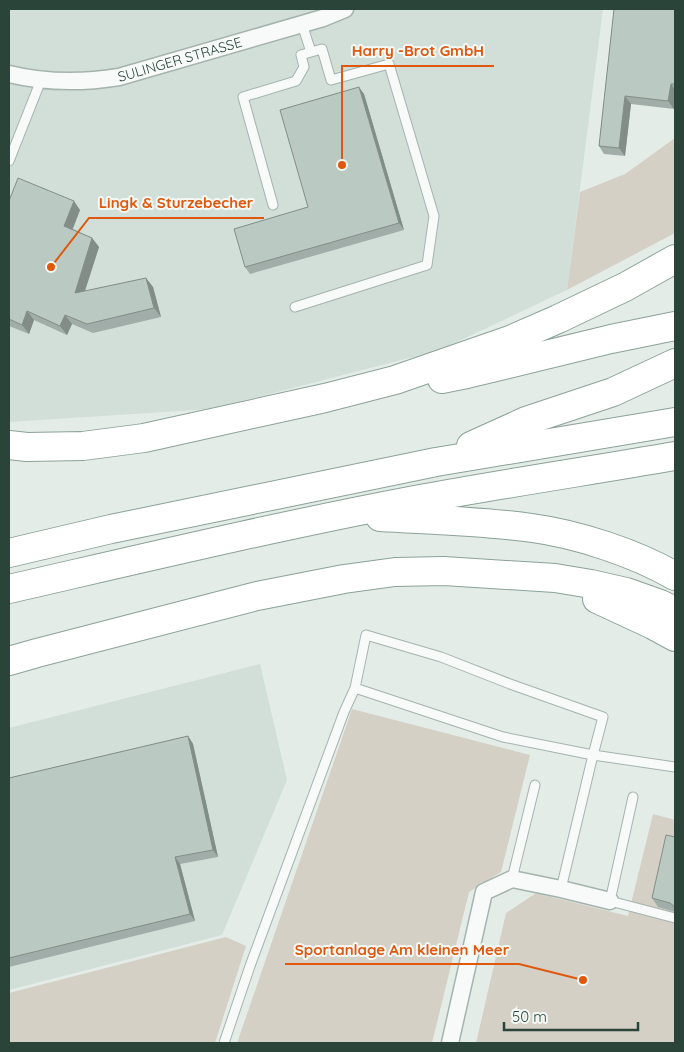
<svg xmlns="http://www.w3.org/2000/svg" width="684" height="1052" viewBox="0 0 684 1052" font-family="Quicksand,sans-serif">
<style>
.built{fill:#d2ded8}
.green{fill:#d5d0c5}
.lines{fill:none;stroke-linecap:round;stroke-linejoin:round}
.service-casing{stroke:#a5b3ad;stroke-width:11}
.minor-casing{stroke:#a5b3ad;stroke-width:19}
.motorway-casing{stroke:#8ba298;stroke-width:30}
.service{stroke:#f7faf9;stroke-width:9}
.minor{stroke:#f7faf9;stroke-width:16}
.motorway{stroke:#fff;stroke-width:28}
.wall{fill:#a1ada8}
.shaded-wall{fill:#838d88}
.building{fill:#bbc9c3;stroke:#838d88}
.labels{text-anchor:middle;stroke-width:4;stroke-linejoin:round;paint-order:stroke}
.street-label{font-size:14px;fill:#2b443a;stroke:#f4f9f6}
.leader{fill:none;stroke:#df580e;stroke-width:2}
.callout-dot{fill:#df580e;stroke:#f4f9f6;stroke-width:2}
.callout-label{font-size:15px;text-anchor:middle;font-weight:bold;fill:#df580e;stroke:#f4f9f6;stroke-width:4;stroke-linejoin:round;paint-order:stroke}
</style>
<rect width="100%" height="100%" fill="#e4ece8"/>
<!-- built -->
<path class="built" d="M9,9H603L567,290L440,350L211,409L9,422Z
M260,664L287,780L222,935L9,990V728Z"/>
<!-- green -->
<path class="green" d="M675,138V233L567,290L580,192L625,174Z
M352,709L530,755L501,872L469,892L432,1043H237Z
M653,814L675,820V1043H476L506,913L536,893L628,916Z
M226,937L246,946L215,1043H9V993Z"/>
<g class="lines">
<!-- service casing -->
<g class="service-casing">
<path id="service" d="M9,161L41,80
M273,205L243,97L296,81L304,67L301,55L311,52
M295,307L427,265L434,216L389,64L331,80L322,49L311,52L302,24
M355,688L503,737L593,755L561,889
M633,797L610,901L675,918
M512,879L535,785
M224,1043L250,966L344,712L355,688L366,635L441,657L510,684L603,717L593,755L675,767"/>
</g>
<!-- minor casing -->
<g class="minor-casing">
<g id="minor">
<path id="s1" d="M9,74C46,83 82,83 119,77L323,18L345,9"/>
<path d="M450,1043L484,892L512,879L561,889L610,901"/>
</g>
</g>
<!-- motorway casing -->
<g class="motorway-casing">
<path id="motorway" d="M442,379L467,374L611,339L675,326
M9,445L27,447L83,446L144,438L325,398L395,380L510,340L558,319L625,287L675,259
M471,446L526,421L613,392L675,363
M380,517C431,520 482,521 532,528C577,534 635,553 675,576
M9,553L111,529L436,462L675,422
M9,589C144,558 278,526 415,500C501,484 588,471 675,456
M597,599L653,625L675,637
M9,661L37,653L257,596L344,579L395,572L444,571L555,578L591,584L626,592L660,604L675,611"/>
</g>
<!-- service -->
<use href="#service" class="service"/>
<!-- minor -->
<use href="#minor" class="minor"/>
<!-- motorway -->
<use href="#motorway" class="motorway"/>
</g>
<!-- wall -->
<path class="wall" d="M614,9H675V101L674,109L631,104L625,156L604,154L599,146Z
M364,94L404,230L250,274L245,267L308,207Z
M9,201L80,210L73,229L92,238L99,247L85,291L146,278L153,287L161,317L93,333L72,324L67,335L34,320L29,334L9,326Z
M188,736L193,744L218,857L180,864L195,921L9,967V778Z
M675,837V912L658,907L652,898Z"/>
<!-- shaded-wall -->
<path class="shaded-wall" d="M671,84L675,90V101L674,109L668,101Z
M359,87L364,94L404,230L399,223Z
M625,96L631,104L625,156L619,148Z
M74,201L80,210L70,235L64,226Z
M92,238L99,247L81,303L75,293Z
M146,278L153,287L161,317L154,308Z
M27,311L34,320L29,334L22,325Z
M65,315L72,324L67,335L60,326Z
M188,736L193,744L218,857L213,850Z
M175,857L180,864L195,921L190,914Z"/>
<!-- building -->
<path class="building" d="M614,9H675V84H671L668,101L625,96L619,148L599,146Z
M359,87L399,223L245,267L234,229L308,207L280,110Z
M18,178L74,201L64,226L92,238L75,293L146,278L154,308L87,324L65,315L60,326L27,311L22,325L9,319V201Z
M188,736L213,850L175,857L190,914L9,958V778Z
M666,835L675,837V907L670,903L652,898Z"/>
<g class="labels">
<!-- street labels -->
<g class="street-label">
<text dy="5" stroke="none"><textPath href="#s1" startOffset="174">SULINGER STRASSE</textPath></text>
</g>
</g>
<!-- callouts -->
<path class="leader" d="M342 165L342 66H494M51 267L89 218H264M583 980L519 964H285"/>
<g class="callout-dot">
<circle cx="342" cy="165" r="5"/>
<circle cx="51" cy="267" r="5"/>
<circle cx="583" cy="980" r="5"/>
</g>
<g class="callout-label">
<text x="418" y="56">Harry -Brot GmbH</text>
<text x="176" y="208">Lingk &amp; Sturzebecher</text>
<text x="402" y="955">Sportanlage Am kleinen Meer</text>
</g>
<!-- border -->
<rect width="684" height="1052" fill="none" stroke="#2b443a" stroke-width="20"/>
<!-- scale -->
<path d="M504 1022v8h134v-8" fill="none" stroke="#2b443a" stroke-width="2.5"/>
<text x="512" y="1022" font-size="15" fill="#2b443a" stroke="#f4f9f6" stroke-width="4" paint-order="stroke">50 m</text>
</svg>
